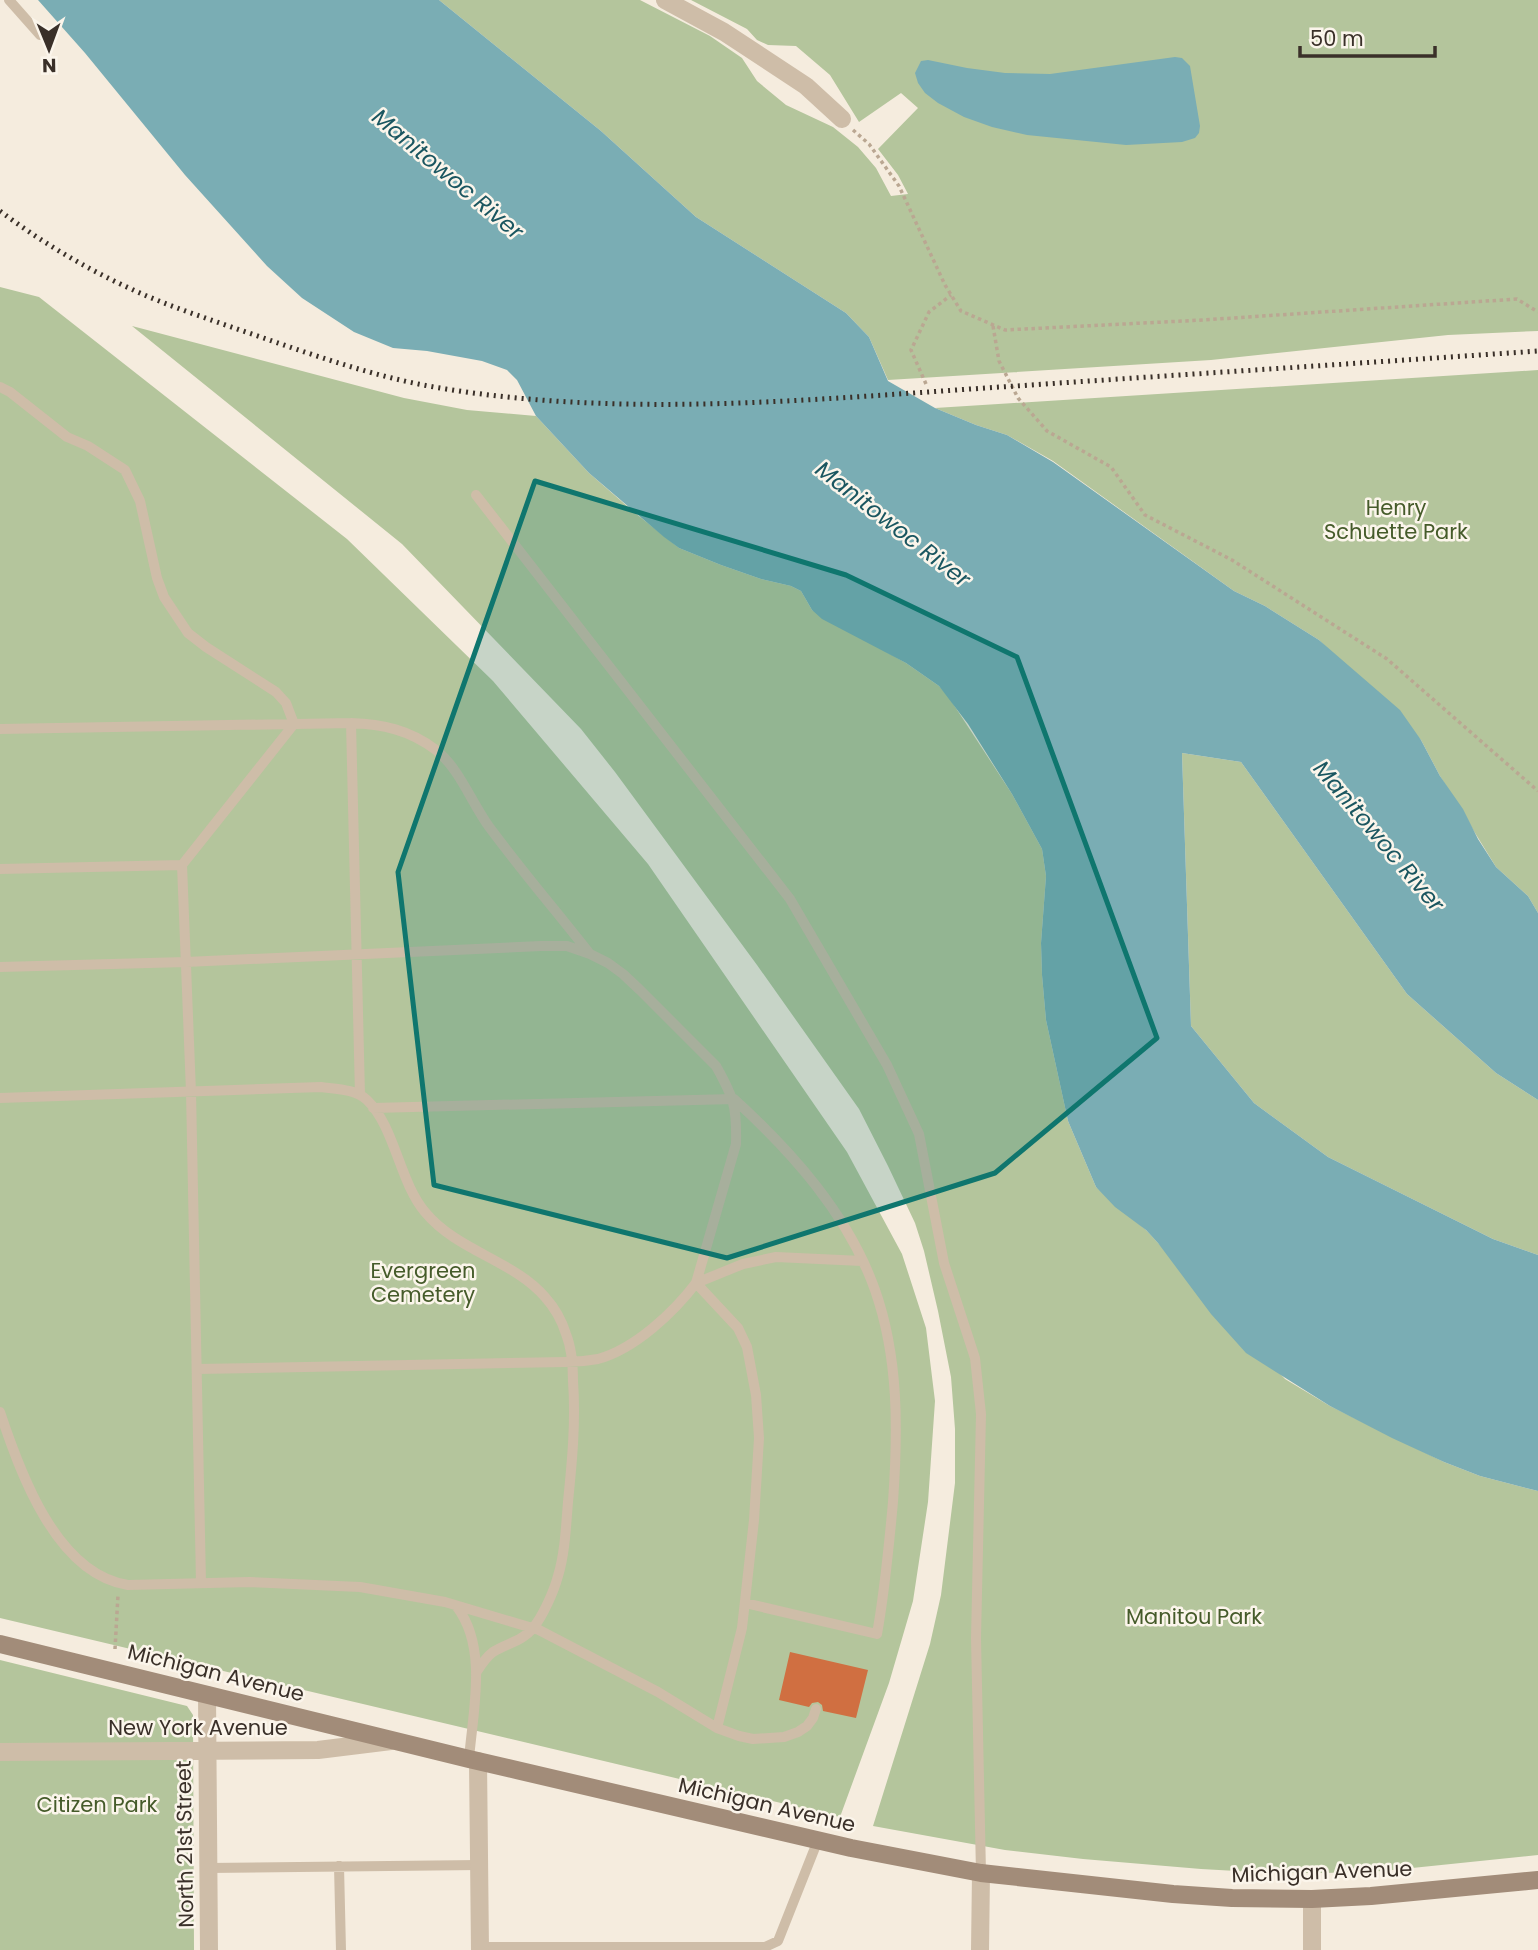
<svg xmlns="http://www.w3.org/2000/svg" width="1538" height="1950" viewBox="0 0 1538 1950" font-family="Poppins,sans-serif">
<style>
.green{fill:#b4c59c}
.water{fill:#7aadb4}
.building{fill:#d06f41}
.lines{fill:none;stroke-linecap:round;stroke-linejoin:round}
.path{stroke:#baa792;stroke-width:3.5;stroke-dasharray:3.5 3.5;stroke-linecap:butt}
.lane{stroke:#cebda8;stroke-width:10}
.street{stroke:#cebda8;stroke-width:18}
.secondary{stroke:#a28c79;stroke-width:18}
.rail{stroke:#3a3029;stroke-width:5;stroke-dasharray:2 5;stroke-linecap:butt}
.marked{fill:#0f766e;fill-opacity:0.2;stroke:#0f766e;stroke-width:5;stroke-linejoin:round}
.labels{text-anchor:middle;stroke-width:5;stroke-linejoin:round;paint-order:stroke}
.park-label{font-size:21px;fill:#455b2a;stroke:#fbf5eb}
.street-label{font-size:21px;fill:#3a3029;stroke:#fbf5eb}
.water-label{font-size:23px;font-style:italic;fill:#1a5660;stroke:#fbf5eb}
</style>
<rect width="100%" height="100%" fill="#f5ecde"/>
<!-- green -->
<path class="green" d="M439,0H640L710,36L742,58L757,81L786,105L833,127L858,147L876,168L891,196L908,194L898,175L878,149L918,108L901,93L859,122L830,75L796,46L768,45L757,40L747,29L691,0H1538V331L1448,335L1211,360L888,380L869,337L846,313L696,217L601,131Z
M0,287L39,297L347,539L493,681L648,864L847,1152L902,1254L926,1328L935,1401L928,1502L913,1601L889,1683L840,1817L0,1618Z
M132,326L404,398L467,410L536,416L589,473L635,513L679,548L721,565L761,579L791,586L801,591L812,610L906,663L939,686L948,696L1012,794L1042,849L1046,876L1041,943L1042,975L1046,1020L1068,1121L1096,1187L1146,1230L1285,1379L1330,1406L1444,1462L1480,1476L1538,1491V1855L1383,1871L1325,1873H1273L1201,1869L1083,1859L1005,1850L873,1826L930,1644L941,1595L955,1483V1429L951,1377L938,1311L924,1251L915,1223L888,1166L859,1109L757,965L615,772L581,729L402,544Z
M1538,370V913L1528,896L1496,867L1440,776L1421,740L1319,640L1265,606L1234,591L1053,461L1007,435L976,425L935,408Z
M1182,753L1241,762L1407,994L1496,1073L1538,1100V1255L1493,1239L1328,1157L1254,1103L1191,1026Z
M0,1660L187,1706L193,1715L194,1950H0Z"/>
<!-- water -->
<path class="water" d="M38,0H439L601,131L696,217L846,313L869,337L888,381L935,408L976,425L1007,435L1053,462L1234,591L1265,606L1319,640L1400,710L1421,740L1440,776L1463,809L1478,839L1496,867L1528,896L1538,913V1100L1496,1073L1407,994L1241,762L1182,753L1191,1026L1254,1103L1328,1157L1493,1239L1538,1255V1491L1480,1476L1444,1462L1392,1438L1330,1406L1246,1353L1211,1314L1158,1243L1146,1230L1115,1207L1096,1187L1068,1121L1046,1020L1042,975L1041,943L1046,876L1042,849L1012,794L968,724L939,686L906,663L822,619L812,610L801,591L791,586L761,579L721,565L679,548L664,537L589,473L536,416L517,380L507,370L482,361L427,351L393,348L354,332L302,298L267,266L185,175L85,53Z
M1175,57L1182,58L1190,66L1200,126L1199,133L1195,138L1182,142L1126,145L1027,135L992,127L964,117L938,103L925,93L918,83L915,73L921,61L928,60L967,68L1005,73L1050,74Z"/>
<!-- building -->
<path class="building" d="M790,1652L868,1670L856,1718L823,1711L822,1705L818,1702L812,1703L809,1707L779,1700Z"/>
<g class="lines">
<!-- path -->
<path class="path" d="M853,130L869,144L899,186L945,285L961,311L1005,330L1203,320L1517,299L1538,312
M993,326L999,361L1018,398L1047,431L1111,467L1145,515L1232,560L1387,659L1538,791
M926,384L911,350L929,312L951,295
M115,1649L118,1595"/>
<!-- lane -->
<path class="lane" d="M9,0L40,35
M0,387L10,392L67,437L88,446L125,470L140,501L157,578L164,597L188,633L206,647L276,692L286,703L294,724L182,865L0,869
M476,495L790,899L887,1065L919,1134L944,1263L975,1358L981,1414L976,1638L981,1873
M351,723L360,1095
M0,729L351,723C382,724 410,730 436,750C460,769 472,804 490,828C522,871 557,912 590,954
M182,865L191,1092L201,1583
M0,967L186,962L541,946H567L590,954L608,963L623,974L640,990L716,1066C734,1098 737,1107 736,1144L696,1283C674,1312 635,1349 598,1359C587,1361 577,1362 566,1362L197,1369
M0,1098L321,1087C336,1089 356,1089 367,1100C395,1127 399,1181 425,1212C457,1251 513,1260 545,1297C554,1307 562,1321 566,1334C572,1349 573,1365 573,1381C576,1422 572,1462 568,1502C566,1526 565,1553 558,1576C554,1591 543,1616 533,1628C523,1641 505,1644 493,1652C485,1658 481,1665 476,1673
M373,1108L734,1099C792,1152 848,1214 875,1290C899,1358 898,1431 893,1502C889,1546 885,1590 877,1634L745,1603
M0,1412C20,1472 56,1574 128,1585L250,1582L360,1587L445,1602L539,1630L658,1692L717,1728L739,1736L753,1739L784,1737L798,1732L807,1726L813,1718L816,1709
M457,1607C488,1648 473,1710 469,1759
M717,1728L742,1628L754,1520L759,1438L756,1395L747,1347L738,1328L696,1283L743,1264L776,1257L862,1261
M339,1866L341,1950
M208,1868L479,1865
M480,1947H765L778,1941L818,1840"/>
<!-- street -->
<path class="street" d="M665,0L724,32L806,86L842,119
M207,1695L209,1950
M0,1752L318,1750L391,1741
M478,1761L480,1950
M1312,1899V1950
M980,1950L981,1873"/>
<!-- secondary -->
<path class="secondary" d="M0,1644L469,1759L851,1848L981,1873L1173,1894L1232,1898L1312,1899L1371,1896L1538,1880"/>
<!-- rail -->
<path class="rail" d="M0,211C40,241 83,267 129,288C165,305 203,317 240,330C308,353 375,378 446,389C635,419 826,398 1016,386C1190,374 1364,363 1538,351"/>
</g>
<!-- marked area -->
<path class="marked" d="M535,481L846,575L1017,657L1157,1038L995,1173L727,1258L434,1185L398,872Z"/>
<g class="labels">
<!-- park labels -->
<g class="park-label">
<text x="1396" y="515">Henry<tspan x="1396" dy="24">Schuette Park</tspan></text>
<text x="423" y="1278">Evergreen<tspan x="423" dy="24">Cemetery</tspan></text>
<text x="1194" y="1624">Manitou Park</text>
<text x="97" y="1812">Citizen Park</text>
</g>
<!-- street labels -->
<g class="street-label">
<text transform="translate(216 1673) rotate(14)" y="7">Michigan Avenue</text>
<text x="198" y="1735">New York Avenue</text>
<text transform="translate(767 1805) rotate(13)" y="7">Michigan Avenue</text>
<text transform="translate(185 1844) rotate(-91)" y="7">North 21st Street</text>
<text transform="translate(1322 1872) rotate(-2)" y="7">Michigan Avenue</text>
</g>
<!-- water labels -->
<g class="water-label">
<text transform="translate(448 174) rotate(40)" y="8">Manitowoc River</text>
<text transform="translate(893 524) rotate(38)" y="8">Manitowoc River</text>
<text transform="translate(1379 836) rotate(50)" y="8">Manitowoc River</text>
</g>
</g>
<!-- north arrow -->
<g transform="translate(49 49) rotate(179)" stroke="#fbf5eb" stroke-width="5" paint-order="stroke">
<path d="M0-5L12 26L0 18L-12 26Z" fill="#3a3029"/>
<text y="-10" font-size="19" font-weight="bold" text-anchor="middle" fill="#3a3029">N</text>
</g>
<!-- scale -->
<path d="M1300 46v10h135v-10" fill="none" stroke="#3a3029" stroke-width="3.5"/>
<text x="1310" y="46" font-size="21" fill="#3a3029" stroke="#fbf5eb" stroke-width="5" paint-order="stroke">50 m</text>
</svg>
